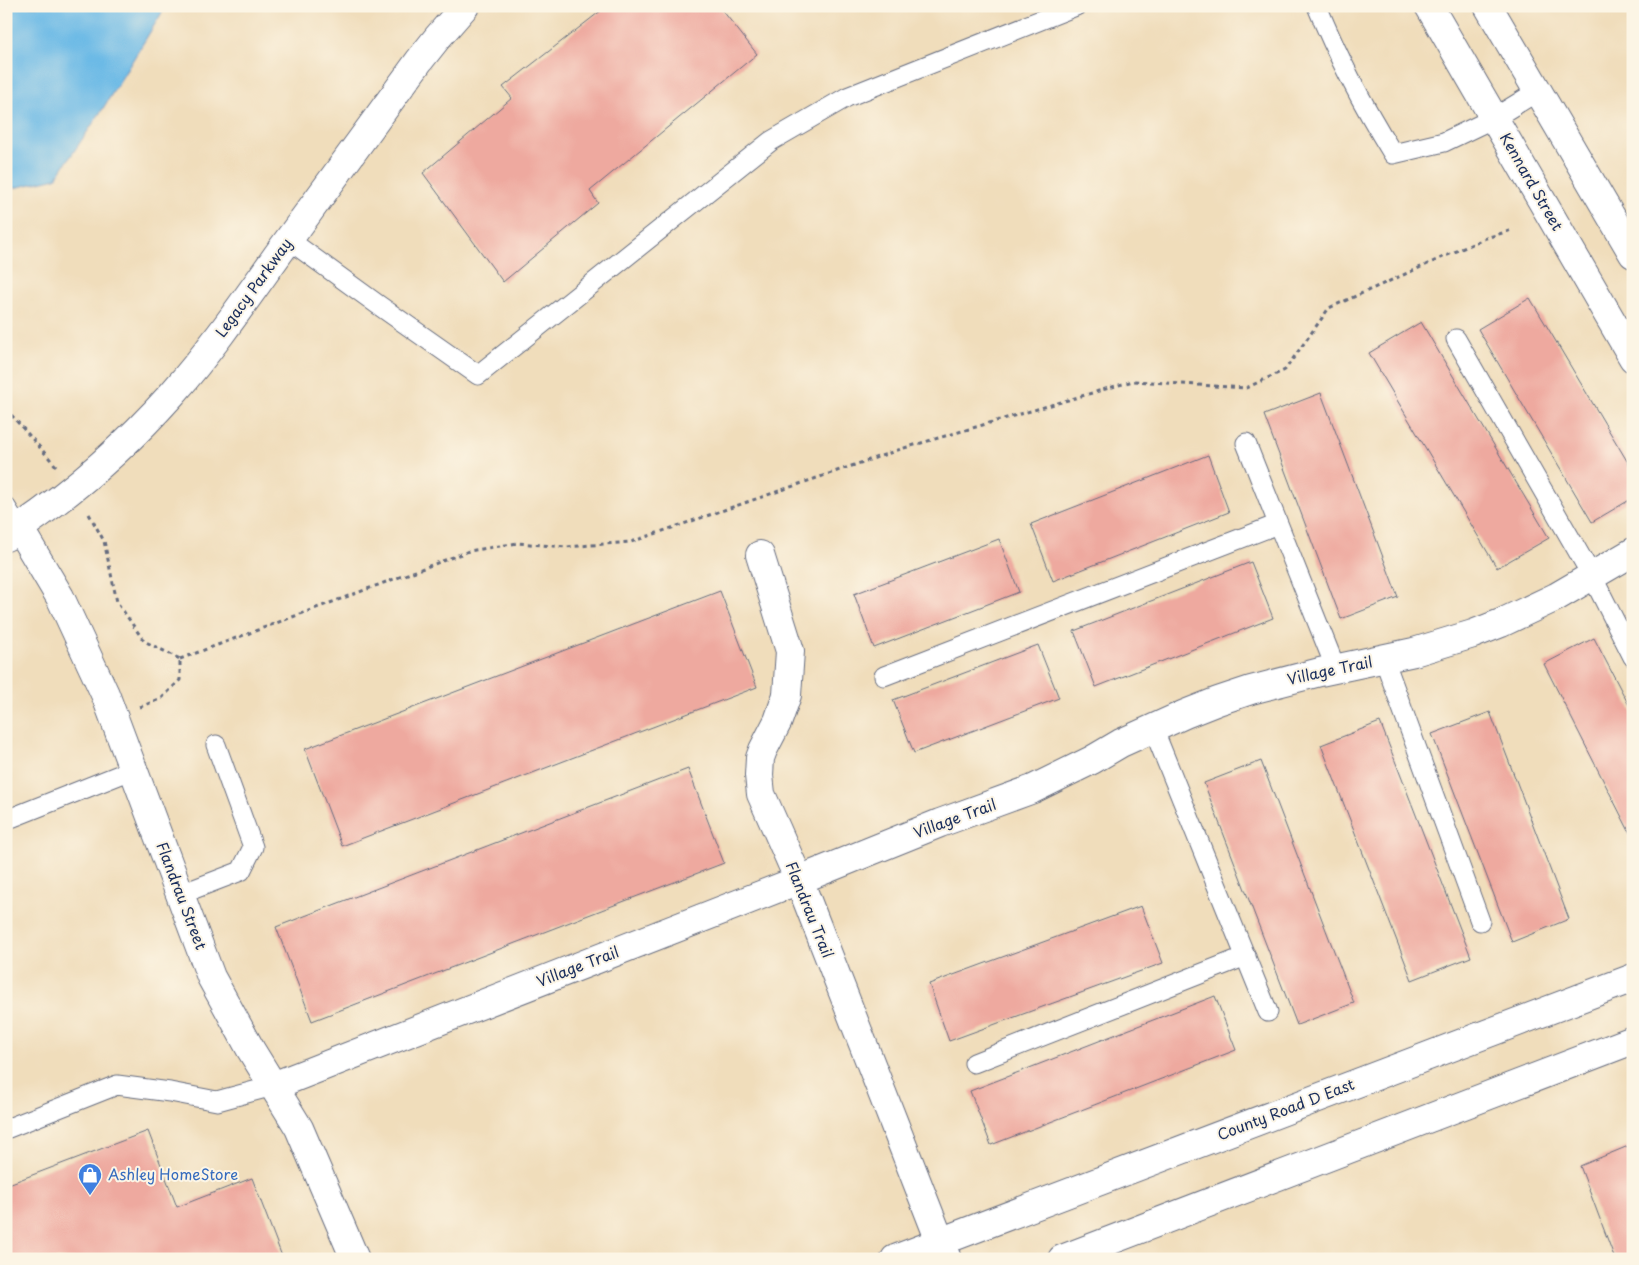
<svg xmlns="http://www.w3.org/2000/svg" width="1639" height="1265" viewBox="0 0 1639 1265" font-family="'Playpen Sans',sans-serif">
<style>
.water{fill:#6cbae6;stroke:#4474a2}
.building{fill:#eea99f}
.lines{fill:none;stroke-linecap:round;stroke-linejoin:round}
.service-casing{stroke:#666c7f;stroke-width:21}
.minor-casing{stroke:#666c7f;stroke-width:30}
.tertiary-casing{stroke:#666c7f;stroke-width:30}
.path{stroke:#666c7f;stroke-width:3;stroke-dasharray:4 4;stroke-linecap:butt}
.service{stroke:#fff;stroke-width:19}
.minor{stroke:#fff;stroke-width:28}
.tertiary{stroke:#fff;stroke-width:28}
.labels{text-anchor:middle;stroke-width:4;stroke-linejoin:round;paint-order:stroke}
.street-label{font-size:15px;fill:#1b2f5e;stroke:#fcf5e5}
.shop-label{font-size:15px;fill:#366cbe;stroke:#fcf5e5;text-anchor:start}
</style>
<rect width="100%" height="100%" fill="#fcf5e5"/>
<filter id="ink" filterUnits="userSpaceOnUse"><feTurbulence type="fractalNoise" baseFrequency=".02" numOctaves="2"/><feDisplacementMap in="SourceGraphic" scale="10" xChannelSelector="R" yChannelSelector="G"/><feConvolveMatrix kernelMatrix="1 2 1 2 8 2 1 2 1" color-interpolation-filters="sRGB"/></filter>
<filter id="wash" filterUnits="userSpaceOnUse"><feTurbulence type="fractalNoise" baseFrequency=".0096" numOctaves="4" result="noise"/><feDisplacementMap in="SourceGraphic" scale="20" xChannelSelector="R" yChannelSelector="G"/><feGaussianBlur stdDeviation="1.12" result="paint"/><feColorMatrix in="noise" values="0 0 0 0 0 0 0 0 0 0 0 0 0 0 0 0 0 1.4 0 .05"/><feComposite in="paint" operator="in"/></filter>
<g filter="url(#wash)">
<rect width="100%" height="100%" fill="#f0ddbb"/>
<!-- water -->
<path class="water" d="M6,6H168L163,11L102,110L56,178L6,190Z"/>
<g id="blocks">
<!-- building -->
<path class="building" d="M607,6H719L757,54L590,191L598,203L503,282L423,173L512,98L503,87Z
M1530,298L1633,471V498L1592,522L1478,329Z
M1421,322L1549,538L1497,568L1369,353Z
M1321,393L1398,597L1341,619L1264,415Z
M1208,455L1229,512L1053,581L1031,524Z
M999,539L1019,592L874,648L854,594Z
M1251,562L1273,618L1096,687L1074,631Z
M720,591L757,687L342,846L305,749Z
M1594,638L1633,713V832L1630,833L1544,664Z
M1038,645L1059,698L914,753L893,700Z
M1490,712L1569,919L1512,942L1432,734Z
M1380,722L1471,957L1412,980L1321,745Z
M1261,761L1354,1003L1297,1025L1204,783Z
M688,769L724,863L312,1021L276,927Z
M1141,906L1163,963L949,1041L929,984Z
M1215,996L1236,1050L991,1145L970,1091Z
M148,1131L177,1207L252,1178L283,1259H6V1185Z
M1633,1144V1259H1615L1580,1166Z"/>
</g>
</g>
<g filter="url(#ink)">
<use href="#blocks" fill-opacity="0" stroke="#666c7f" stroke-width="1"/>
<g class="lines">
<!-- service casing -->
<g class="service-casing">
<path id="service" d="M1317,6C1338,58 1364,107 1393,154L1444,142L1494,118L1538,91
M289,240L377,304L478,375L771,141L847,97L1076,6
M1456,339L1592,576L1633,657
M1246,443L1336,669
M6,507L19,528
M1384,659L1480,921
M884,676L1278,524
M1153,728L1268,1012
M6,820L134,769
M181,894L241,871L253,847L216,745
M974,1063L1246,956
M6,1129L117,1085L170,1092L217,1101L273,1086"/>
</g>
<!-- minor casing -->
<g class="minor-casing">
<path id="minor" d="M1429,6L1633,358
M1488,6L1633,254
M19,528L60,597L105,694L211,977L251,1050L299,1128L355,1259
M760,555L790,651L787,695L778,721L763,750L760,758L759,775L761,794L799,880L947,1259
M273,1086L799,880L940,823L1033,789L1092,760L1121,743L1185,714L1218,701L1251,690L1320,672L1414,652L1473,634L1501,623L1556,597L1633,552"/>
</g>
<!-- tertiary casing -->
<g class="tertiary-casing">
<path id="tertiary" d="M6,537C67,497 123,449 172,394C212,349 246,299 281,250C327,187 373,124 419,61L438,37L465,6
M895,1259L1633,978
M1062,1259L1633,1040"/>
</g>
<!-- path -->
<path class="path" d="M6,409L56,466
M89,514L104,541L117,602L144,641L180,659V680L162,698L140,707
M180,659L469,551L518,543L566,547L631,542L901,449L1133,381L1246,388L1285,370L1329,308L1486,238L1512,230"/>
<!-- service -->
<use href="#service" class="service"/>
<!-- minor -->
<use href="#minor" class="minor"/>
<!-- tertiary -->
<use href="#tertiary" class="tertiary"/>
</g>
</g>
<!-- icons -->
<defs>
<g id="shop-pin" transform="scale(1.25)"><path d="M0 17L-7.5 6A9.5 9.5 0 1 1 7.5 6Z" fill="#3f7fe0" stroke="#fcf5e5"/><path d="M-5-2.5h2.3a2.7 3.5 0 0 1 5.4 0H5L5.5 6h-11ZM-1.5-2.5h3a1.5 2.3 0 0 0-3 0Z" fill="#fff"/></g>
</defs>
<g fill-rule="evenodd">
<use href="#shop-pin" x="90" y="1175"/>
</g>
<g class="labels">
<!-- street labels -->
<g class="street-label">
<text transform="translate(1531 182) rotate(60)" y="5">Kennard Street</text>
<text transform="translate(254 288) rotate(-54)" y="5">Legacy Parkway</text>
<text transform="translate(1330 671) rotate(-12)" y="5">Village Trail</text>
<text transform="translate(955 819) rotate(-20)" y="5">Village Trail</text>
<text transform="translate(181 896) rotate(69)" y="5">Flandrau Street</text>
<text transform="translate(809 910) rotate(68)" y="5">Flandrau Trail</text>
<text transform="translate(578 967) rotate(-21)" y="5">Village Trail</text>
<text transform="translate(1286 1110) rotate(-21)" y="5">County Road D East</text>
</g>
<!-- shop labels -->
<g class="shop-label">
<text x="108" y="1180">Ashley HomeStore</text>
</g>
</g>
<!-- margin -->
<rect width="1639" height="1265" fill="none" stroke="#fcf5e5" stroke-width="25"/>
</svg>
